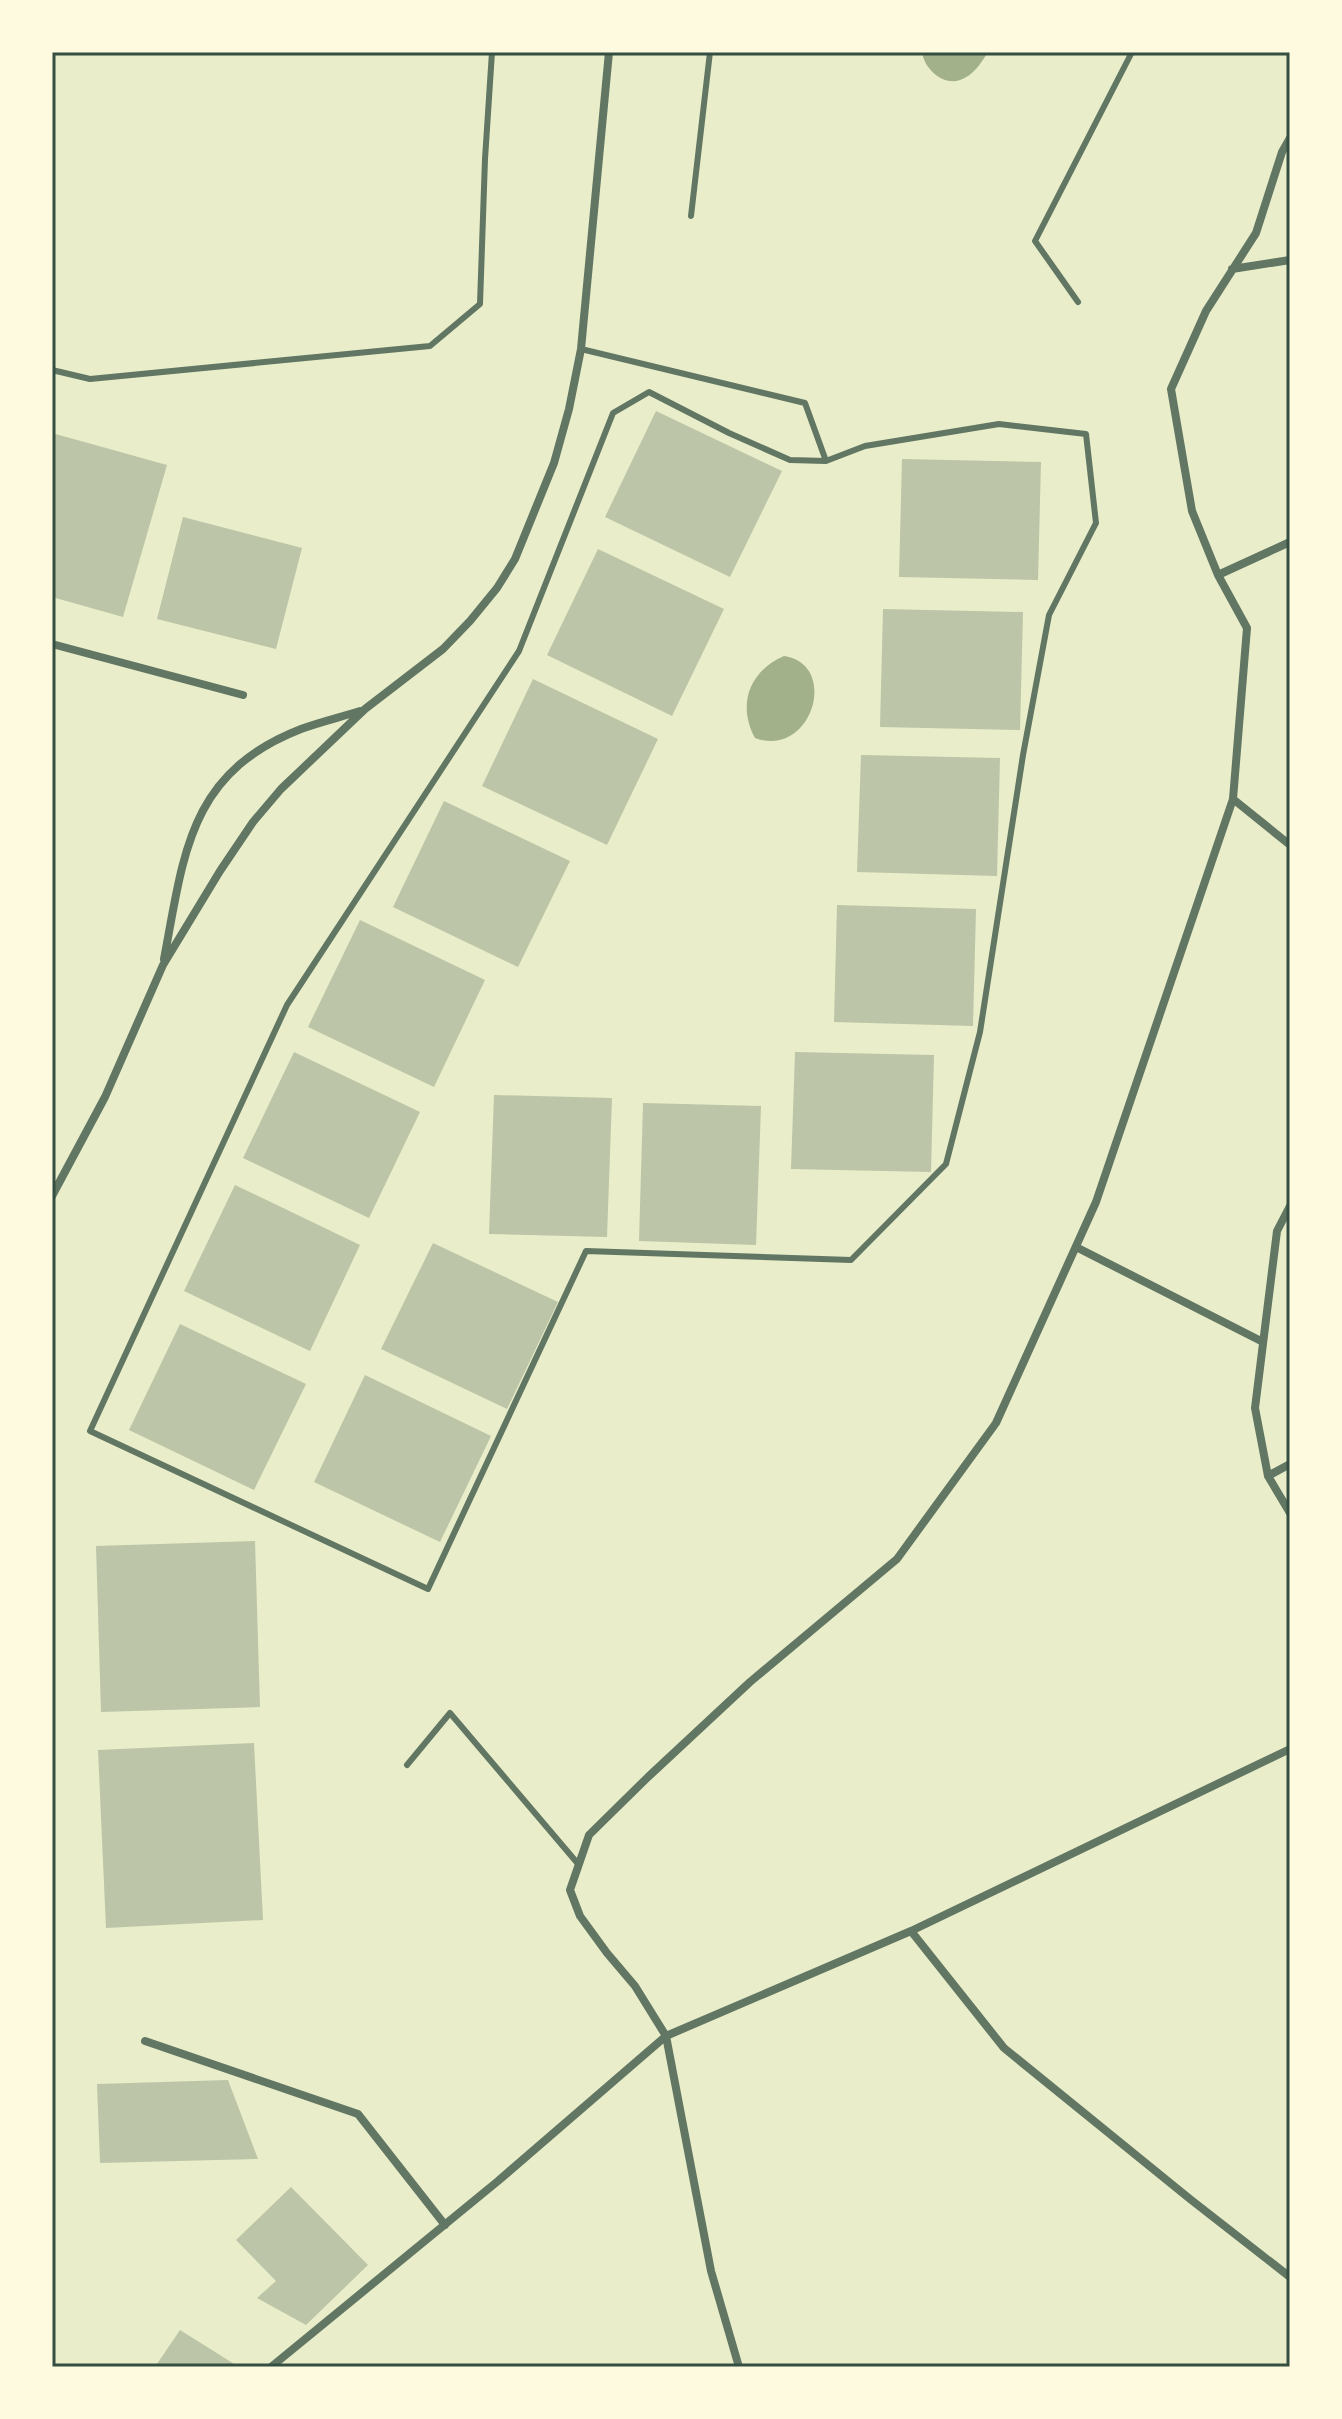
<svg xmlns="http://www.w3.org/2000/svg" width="1342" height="2419" viewBox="0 0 1342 2419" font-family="Overpass,sans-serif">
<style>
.water{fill:#a3b18a}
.building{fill:#bcc5a7}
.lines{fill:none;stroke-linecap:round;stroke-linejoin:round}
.service{stroke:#617663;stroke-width:6}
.minor{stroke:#617663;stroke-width:8}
.neatline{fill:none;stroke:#344e41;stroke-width:3}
</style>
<rect width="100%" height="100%" fill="#e9edc9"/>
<!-- water -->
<path class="water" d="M922,52H988C981,63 973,76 960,80C942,86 924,68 922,52Z
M784,656C840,664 812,759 755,738C737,705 749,671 784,656Z"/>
<!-- building -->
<path class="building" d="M656,411L782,471L730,577L605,517Z
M52,433L167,465L123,617L52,597Z
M902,459L1041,462L1038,580L899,577Z
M183,517L302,548L276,649L157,619Z
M598,549L724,609L672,716L547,655Z
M883,609L1023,612L1020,730L880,727Z
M533,679L658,739L607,845L482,786Z
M861,755L1000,758L997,876L857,872Z
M444,801L570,861L518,967L393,907Z
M837,905L976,909L973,1026L834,1022Z
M360,920L485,980L434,1087L308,1027Z
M294,1052L420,1112L369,1218L243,1158Z
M795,1052L934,1055L931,1172L791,1169Z
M494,1095L612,1098L607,1237L489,1234Z
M643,1103L761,1106L756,1245L639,1241Z
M235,1185L360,1245L310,1351L184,1291Z
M433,1243L558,1302L507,1409L381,1349Z
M180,1324L306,1384L254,1490L129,1430Z
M365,1375L491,1436L440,1542L314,1482Z
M255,1541L260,1707L101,1712L96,1546Z
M254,1743L263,1920L106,1928L98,1750Z
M228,2080L258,2159L100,2163L97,2084Z
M291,2187L368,2265L306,2325L257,2298L276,2281L236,2240Z
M180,2330L239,2367H155Z"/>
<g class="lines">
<!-- service -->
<path class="service" d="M691,216L710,52
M1078,302L1035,241L1132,52
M581,349L805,403L826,461L790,460L729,433L649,392L613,413L519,651L287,1005L90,1431L428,1589L586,1251L851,1260L946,1164L980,1032L1023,755L1049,615L1096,523L1086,434L999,424L865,446L826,461
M52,370L90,379L430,346L480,304L485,159L492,52
M407,1765L450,1713L579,1865"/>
<!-- minor -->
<path class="minor" d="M1232,269L1290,260
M1218,575L1290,542
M52,644L243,695
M1233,799L1290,845
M164,959C184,855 188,773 301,729C320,722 341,717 360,711
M52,1196L105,1097L163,965L220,871L253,822L281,789L365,709L443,649L470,621L497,588L515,559L554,463L569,409L581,349L609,52
M1076,1247L1263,1342
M1290,1464L1268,1476L1290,1513
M1268,1476L1255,1408L1277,1231L1290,1206
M911,1931L1004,2048L1190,2199L1290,2277
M145,2041L358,2114L445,2225
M271,2367L498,2181L666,2036L911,1931L1290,1749
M739,2367L711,2271L666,2036L635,1986L607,1953L580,1916L570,1890L589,1835L648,1777L750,1682L897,1559L996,1423L1096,1202L1233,799L1247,628L1218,575L1192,511L1171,389L1206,311L1256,233L1282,152L1290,138"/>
</g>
<!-- border -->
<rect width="1342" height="2419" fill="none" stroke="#fefae0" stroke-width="108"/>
<rect x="54" y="54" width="1234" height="2311" class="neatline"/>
</svg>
